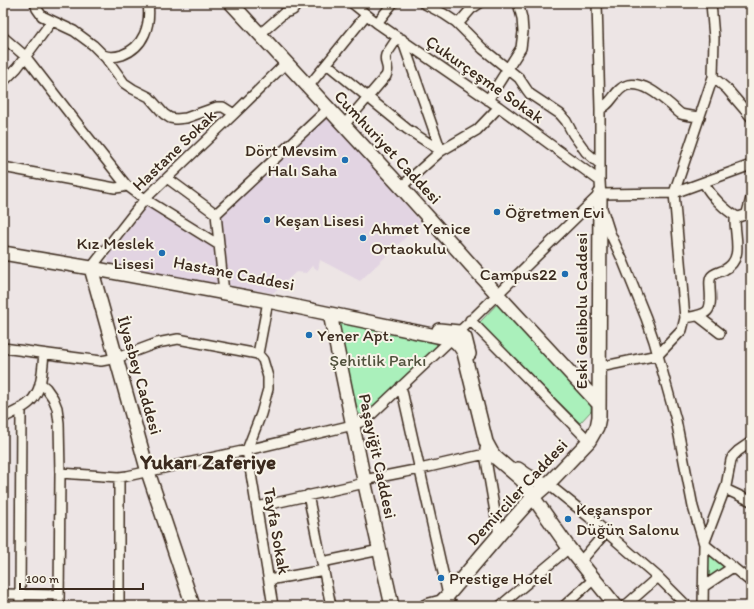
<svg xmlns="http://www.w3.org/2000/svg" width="754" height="609" viewBox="0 0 754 609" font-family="Itim,sans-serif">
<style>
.built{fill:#e2d4e2}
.green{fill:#aaf0bb;stroke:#728d6c}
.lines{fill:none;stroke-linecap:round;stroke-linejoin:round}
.minor-casing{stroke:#3b2a1e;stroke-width:12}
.secondary-casing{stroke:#3b2a1e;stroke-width:16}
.minor{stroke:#f7f3e8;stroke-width:9}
.secondary{stroke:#f7f3e8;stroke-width:13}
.poi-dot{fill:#1f6fb2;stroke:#f7f3e8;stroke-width:1.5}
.labels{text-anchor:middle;stroke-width:4;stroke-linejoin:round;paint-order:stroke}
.street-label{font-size:17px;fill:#3b2a1e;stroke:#f7f3e8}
.poi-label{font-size:17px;fill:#3b2a1e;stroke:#f7f3e8;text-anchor:start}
.park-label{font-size:17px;fill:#51523d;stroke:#f7f3e8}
.district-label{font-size:21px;font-weight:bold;fill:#3b2a1e;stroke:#f7f3e8}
</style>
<rect width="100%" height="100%" fill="#ede5e5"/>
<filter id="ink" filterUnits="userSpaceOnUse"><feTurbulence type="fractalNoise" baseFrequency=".025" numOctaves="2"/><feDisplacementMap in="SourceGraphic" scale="8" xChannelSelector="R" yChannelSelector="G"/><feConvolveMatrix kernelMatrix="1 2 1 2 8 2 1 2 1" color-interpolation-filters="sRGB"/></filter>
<g filter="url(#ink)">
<!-- built -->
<path class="built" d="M327,114L380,174L421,223L360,281L320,260L318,270L312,266L306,273L296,272L273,293L227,285L221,214Z
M149,204L215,246L219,284L113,265L110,264L108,260L109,255Z"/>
<!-- green -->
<path class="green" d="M499,302L591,402V411L580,423L479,323Z
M341,322L436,342L437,347L436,349L367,414L364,415H360L357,410L339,326Z
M710,554L726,567L707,579L706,564Z"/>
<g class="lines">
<!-- minor casing -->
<g class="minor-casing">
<path id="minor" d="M35,3L37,9L42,16L74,31L93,45L106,58L124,83L133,89L149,97L164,114L170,118L176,119L186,118L217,107H223L234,114
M352,3L377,23L499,107L600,181
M423,3L444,14L456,22L483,49L519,78L527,90L530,94L560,114L566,121L573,134L586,152L600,164
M597,3L600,109V181L601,199
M377,23L393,3
M458,24L471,9L480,3
M260,34L284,13L291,11L293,10L298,3
M3,37L25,56L80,127L126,185L145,199L219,245
M402,39L441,151
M103,55C110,58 116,57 122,55C144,47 151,25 148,3
M327,64L407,129L441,151
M713,77L727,89L751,117
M3,82L17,68L52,21
M308,87L366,15
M488,100L521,48L523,32L522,18L518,3
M600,109C612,105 615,88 628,85C645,82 660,96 672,106C675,109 678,112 681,114C687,116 694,116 700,117
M344,125L386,76C391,66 383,64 386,55L398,37
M3,167L115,188L123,187L126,185
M167,178L216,214
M704,183C710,195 725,210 737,217
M401,187L441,151L477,130L499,107
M600,194L674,193L751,165
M603,211L610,233L623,261L646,318L654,341L676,420L693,507L704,544L703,606
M91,268L145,199L234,114L286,63
M224,293L216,214L328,109
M268,301L258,354L263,360L266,370L268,377V389L261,414L247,450L273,606
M698,316L720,333
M685,318C708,314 712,314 710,289C710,285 709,280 711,277C713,273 720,272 724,270C744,260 735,238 735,220C738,215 744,217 747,213L751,198
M470,320L589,441
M3,348L101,361L117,358L157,343L178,339L258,354
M658,355L682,330L685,318L674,193L713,77L714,38L711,3
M600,367L658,355
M40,383L46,388L53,398L57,408L59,423L60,473L59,606
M401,386L448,595
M3,418C12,413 23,409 30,402C43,390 42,369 44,354
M751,442L738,451L733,456L731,460L726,486L704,544L751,582
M485,449V454L499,535
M60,473L119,477L127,476L247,450L353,425L363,421L370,416L459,332L600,194
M119,477V606
M364,480L420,469L485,454
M548,484L589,517L658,577L687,606
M725,489L751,501
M308,495L331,606
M257,507L365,483
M322,562L380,550
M580,562L606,532
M269,580L324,570
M703,587L733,567
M3,594L59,595
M445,598L453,606
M20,606L21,408
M500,606L569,548
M564,606L594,579
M625,606L658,577"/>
</g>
<!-- secondary casing -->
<g class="secondary-casing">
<path id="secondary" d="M231,3L401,187L497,294L599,404
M3,253L91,268L268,301L451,339C458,342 461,347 464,353L486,442L492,453L495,457L522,480L533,497L569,548L616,606
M91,268L148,472L193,606
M330,314L364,480L392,606
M439,330L459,332L465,338L469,354
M518,469C527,476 536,482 548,484
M426,606L441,602L448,595L499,535L533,497L548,484L589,441L597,427L599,417L600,194"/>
</g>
<!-- minor -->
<use href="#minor" class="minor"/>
<!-- secondary -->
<use href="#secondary" class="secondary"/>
</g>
</g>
<!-- markers -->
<g class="poi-dot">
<circle cx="345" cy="160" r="4"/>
<circle cx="497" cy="212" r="4"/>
<circle cx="267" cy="220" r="4"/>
<circle cx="363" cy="238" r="4"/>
<circle cx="162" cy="253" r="4"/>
<circle cx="565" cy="274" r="4"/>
<circle cx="309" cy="335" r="4"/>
<circle cx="568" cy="519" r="4"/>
<circle cx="441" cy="578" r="4"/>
</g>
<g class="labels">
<!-- street labels -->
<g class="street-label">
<text transform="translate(485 79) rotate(35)" y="6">Çukurçeşme Sokak</text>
<text transform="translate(388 147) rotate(47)" y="6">Cumhuriyet Caddesi</text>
<text transform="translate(174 150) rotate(-44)" y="6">Hastane Sokak</text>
<text transform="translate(234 273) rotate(11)" y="6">Hastane Caddesi</text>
<text transform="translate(581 311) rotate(-90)" y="6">Eski Gelibolu Caddesi</text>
<text transform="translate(140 375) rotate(74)" y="6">İlyasbey Caddesi</text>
<text transform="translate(378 456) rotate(78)" y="6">Paşayiğit Caddesi</text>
<text transform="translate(517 492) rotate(-47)" y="6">Demirciler Caddesi</text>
<text transform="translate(277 531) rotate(80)" y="6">Tayfa Sokak</text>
</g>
<!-- poi labels -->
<g class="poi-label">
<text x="337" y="156" text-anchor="end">Dört Mevsim<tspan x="337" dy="20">Halı Saha</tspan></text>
<text x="505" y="218">Öğretmen Evi</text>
<text x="275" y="226">Keşan Lisesi</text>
<text x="371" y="234">Ahmet Yenice<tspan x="371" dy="20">Ortaokulu</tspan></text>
<text x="154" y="249" text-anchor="end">Kız Meslek<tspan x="154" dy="20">Lisesi</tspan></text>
<text x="557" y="280" text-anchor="end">Campus22</text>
<text x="317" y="341">Yener Apt.</text>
<text x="576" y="515">Keşanspor<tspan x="576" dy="20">Düğün Salonu</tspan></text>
<text x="449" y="584">Prestige Hotel</text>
</g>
<!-- park labels -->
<g class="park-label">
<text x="378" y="366">Şehitlik Parkı</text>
</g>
<!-- district labels -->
<g class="district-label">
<text x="208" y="469">Yukarı Zaferiye</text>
</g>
</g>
<!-- margin -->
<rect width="754" height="609" fill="none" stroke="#f7f3e8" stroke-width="16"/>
<rect x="8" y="8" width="738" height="593" fill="none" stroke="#3b2a1e" stroke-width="1.5" filter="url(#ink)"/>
<!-- scale -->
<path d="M20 583v6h123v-6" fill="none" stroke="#3b2a1e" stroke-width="2"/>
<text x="26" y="583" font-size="12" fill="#3b2a1e" stroke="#f7f3e8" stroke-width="3" paint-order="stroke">100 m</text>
</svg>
